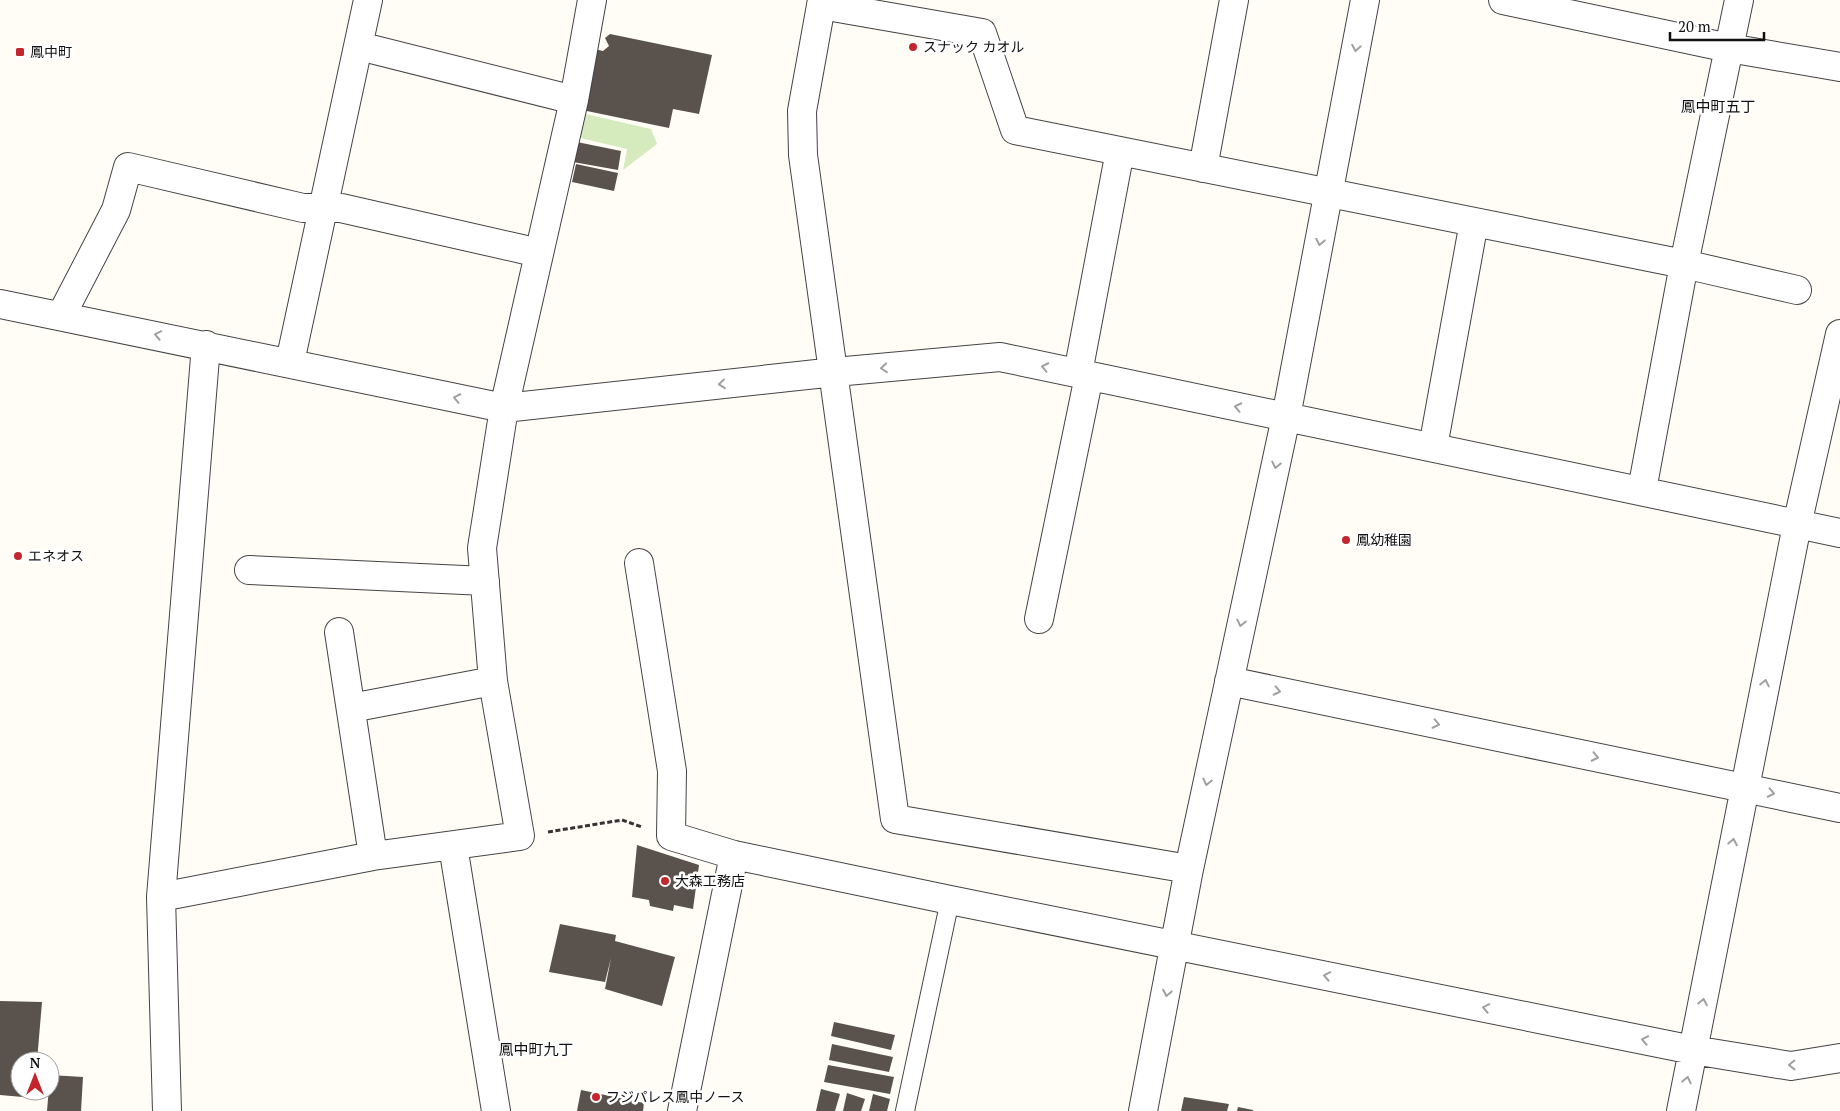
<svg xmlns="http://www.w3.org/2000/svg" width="1840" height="1111" viewBox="0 0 1840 1111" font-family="'PT Serif','Noto Sans JP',serif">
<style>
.green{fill:#d5ebbd}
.building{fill:#5a524d}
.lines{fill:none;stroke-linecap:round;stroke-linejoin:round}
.service-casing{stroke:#444;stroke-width:20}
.minor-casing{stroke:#444;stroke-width:30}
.path{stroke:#333;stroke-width:3;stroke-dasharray:5 2.5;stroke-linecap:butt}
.service{stroke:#fff;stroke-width:18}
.minor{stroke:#fff;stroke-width:28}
.oneway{stroke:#a0a0a0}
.poi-dot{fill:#c4262e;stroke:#fff;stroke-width:2}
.labels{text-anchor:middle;stroke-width:5;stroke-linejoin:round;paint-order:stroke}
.poi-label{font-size:14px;fill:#111;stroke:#fff;text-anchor:start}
.neighbourhood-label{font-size:15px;fill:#111;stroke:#fff}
</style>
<rect width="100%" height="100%" fill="#fffdf5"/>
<!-- green -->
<path class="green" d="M581,113L651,129L657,144L623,170L627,149L576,137Z"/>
<!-- building -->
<path class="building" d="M610,34L712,55L699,114L673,109L669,128L582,110L595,49L603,51L609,46L605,38Z
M577,142L621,151L618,170L573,162Z
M576,164L618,173L614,191L572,182Z
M637,845L699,865L693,909L674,905L673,911L650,906L649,900L632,897Z
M560,924L616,935L615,941L675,957L662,1006L605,989L611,958L605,982L549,972Z
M0,1001L42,1002L37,1061H20V1091H35L34,1098L0,1095Z
M834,1022L895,1035L891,1050L831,1036Z
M832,1044L893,1057L889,1072L829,1060Z
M828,1065L894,1077L890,1094L824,1082Z
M50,1075L83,1077L81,1111H47Z
M821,1089L840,1094L835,1111H816Z
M581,1090L644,1103L643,1111H577Z
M847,1093L865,1099L861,1111H843Z
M873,1094L890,1099L887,1111H869Z
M1184,1097L1229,1104L1227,1111H1181Z
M1238,1107L1253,1110V1111H1237Z"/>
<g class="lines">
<!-- service casing -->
<g class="service-casing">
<path id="service" d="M905,1111L950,900"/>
</g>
<!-- minor casing -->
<g class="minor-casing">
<path id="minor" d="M822,0L802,111L803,155L895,819L1189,869
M1503,0L1729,48L1840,67
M821,5L982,33L1015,130L1684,264L1797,290
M359,46L574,100
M1203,168L1234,0
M0,304L504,408L835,372L1000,357L1840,533
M61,316L116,210L128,167L303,208H341L539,253
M290,362L368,0
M1078,373L1120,151
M1433,447L1474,222
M1642,490L1684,264L1739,0
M639,563L672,771L671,836L734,855L950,900L1693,1050L1791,1066L1840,1058
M249,570L485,581
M1039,619L1089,376
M339,632L373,856
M1229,681L1840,808
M351,708L493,681
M453,846L496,1111
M161,897L373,856L520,836L493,681L482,548L504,408L574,100L592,0
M167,1111L161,897L206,345
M682,1111L734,855
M1143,1111L1189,869L1286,417L1365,0
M1681,1111L1797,525L1840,334"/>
</g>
<!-- path -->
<path class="path" d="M548,832L622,820L642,827"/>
<!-- service -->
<use href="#service" class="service"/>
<!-- minor -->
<use href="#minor" class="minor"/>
</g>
<!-- one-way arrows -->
<defs><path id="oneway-chevron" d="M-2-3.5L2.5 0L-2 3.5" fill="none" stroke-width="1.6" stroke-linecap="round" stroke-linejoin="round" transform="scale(1.25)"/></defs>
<g class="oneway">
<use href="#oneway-chevron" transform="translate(1356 48) rotate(100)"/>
<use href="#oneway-chevron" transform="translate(1320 242) rotate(101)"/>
<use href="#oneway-chevron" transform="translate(158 335) rotate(-169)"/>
<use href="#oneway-chevron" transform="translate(1045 367) rotate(-168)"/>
<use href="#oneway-chevron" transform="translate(884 368) rotate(175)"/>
<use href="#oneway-chevron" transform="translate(722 384) rotate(174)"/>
<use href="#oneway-chevron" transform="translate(457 398) rotate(-168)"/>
<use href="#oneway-chevron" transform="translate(1238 407) rotate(-168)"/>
<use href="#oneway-chevron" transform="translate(1276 465) rotate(102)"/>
<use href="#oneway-chevron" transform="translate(1241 623) rotate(102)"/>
<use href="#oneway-chevron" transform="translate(1765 683) rotate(-78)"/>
<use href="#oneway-chevron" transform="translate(1277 691) rotate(12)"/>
<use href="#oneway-chevron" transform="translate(1436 724) rotate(12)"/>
<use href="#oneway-chevron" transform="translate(1595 757) rotate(12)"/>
<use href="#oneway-chevron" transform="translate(1207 782) rotate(102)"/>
<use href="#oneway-chevron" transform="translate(1771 793) rotate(12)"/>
<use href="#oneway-chevron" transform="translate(1733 842) rotate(-79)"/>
<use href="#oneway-chevron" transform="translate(1327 976) rotate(-169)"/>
<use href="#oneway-chevron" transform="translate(1167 993) rotate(101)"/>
<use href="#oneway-chevron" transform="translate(1703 1002) rotate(-79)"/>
<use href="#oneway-chevron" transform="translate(1486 1008) rotate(-169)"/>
<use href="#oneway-chevron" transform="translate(1645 1040) rotate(-169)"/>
<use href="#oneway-chevron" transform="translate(1792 1065) rotate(179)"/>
<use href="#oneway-chevron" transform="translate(1687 1080) rotate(-78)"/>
</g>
<!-- markers -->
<g class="poi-dot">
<circle cx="913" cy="47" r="5"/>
<rect x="15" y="47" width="10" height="10" rx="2.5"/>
<circle cx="1346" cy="540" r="5"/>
<circle cx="18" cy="556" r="5"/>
<circle cx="665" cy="881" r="5"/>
<circle cx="596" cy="1097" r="5"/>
</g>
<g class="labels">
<!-- poi labels -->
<g class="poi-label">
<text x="923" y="52">スナック カオル</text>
<text x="30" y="57">鳳中町</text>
<text x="1356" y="545">鳳幼稚園</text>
<text x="28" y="561">エネオス</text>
<text x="675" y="886">大森工務店</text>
<text x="606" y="1102">フジパレス鳳中ノース</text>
</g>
<!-- neighbourhood labels -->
<g class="neighbourhood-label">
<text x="1718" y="112">鳳中町五丁</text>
<text x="536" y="1055">鳳中町九丁</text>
</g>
</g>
<!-- north arrow -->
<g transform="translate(35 1076)"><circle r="24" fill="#ffffff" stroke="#a0a0a0"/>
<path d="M0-4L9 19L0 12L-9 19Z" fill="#c4262e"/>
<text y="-8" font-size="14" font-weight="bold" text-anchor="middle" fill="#111111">N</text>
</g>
<!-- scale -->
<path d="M1670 32v8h94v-8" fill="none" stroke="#111111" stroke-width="2.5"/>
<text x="1678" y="32" font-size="15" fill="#111111" stroke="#ffffff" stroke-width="4" paint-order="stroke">20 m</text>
</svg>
